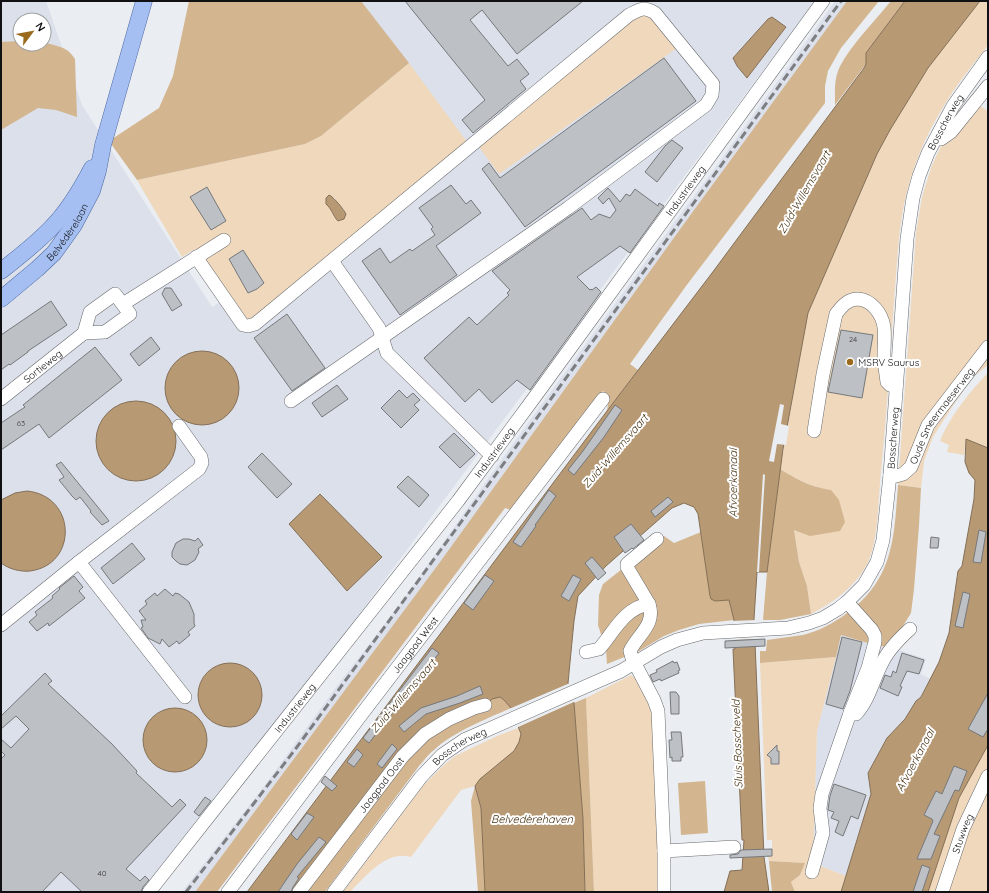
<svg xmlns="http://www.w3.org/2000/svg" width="989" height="893" viewBox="0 0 989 893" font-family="Quicksand,sans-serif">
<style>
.built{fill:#dbe0eb;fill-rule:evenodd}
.green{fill:#efd8bc;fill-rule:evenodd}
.forest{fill:#d3b58f}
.water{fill:#b79974;stroke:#857057}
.pier{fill:#eaedf1}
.building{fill:#bdc0c4;stroke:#76787b}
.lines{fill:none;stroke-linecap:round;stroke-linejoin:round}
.minor-casing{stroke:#686a6d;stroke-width:14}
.major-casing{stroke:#4a669f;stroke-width:17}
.minor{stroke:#fff;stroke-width:13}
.major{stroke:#a5bff3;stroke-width:16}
.rail{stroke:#7c7e81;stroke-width:3;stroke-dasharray:8 4;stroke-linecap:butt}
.poi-dot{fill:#9a6a1d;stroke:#fff;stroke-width:1.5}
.labels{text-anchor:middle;stroke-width:4;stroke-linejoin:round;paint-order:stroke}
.number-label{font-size:8px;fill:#3c3d3f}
.street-label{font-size:10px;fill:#111113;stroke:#fff}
.poi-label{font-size:10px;fill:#111113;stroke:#fff;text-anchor:start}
.water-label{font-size:11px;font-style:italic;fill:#442f0f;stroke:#fff}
</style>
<rect width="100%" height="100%" fill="#eaedf1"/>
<!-- built -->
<path class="built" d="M1,1H46L82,105L212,307L467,142L361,1H815L814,4L747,92L360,613L233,791L157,892H1ZM20,20H44V44H20Z
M835,1H847L694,210L440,562L195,892H182L265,785L334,690L400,604L512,445L674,223L715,168L763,101L786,70Z
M841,635L870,644L890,647L926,659L921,674L931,679L921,697L916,701L906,718L887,738L868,773L871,794L846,876L813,863L817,731Z"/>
<!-- green -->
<path class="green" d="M980,1H988C988,10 989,38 988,44C986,49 981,54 978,58C969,69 960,81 952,93C921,140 905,182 899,238C892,316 889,394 881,471C878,500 879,534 869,560C859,584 833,603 811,614L807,586L799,562L794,529L831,490C808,486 800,481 780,469L808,313L877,154L890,130L928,68Z
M644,8L677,48L499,174L478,146Z
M409,63L467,142L252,319H247L199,250H193L182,257L137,180L305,144L321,136ZM334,197L339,206L344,209L334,217L330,207Z
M980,106L988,111V365L973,377L952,407L933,437L924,461L921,488L898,485L916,233L922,197L932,165L943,142L956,136Z
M988,373V448L966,439L964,455L947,452L949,445L940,441C949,418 970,391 988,373Z
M836,657L817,731L813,863L846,876L841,892H795L791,882L800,875L805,863L769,861L768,856H772V840H767L760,663Z
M631,675L641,682L652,712L663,892H594L586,698Z
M518,728L521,734L519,742L514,751L480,779L475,786L461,790L411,857C385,850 366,877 350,892H343L422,787L445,764L455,756L497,736Z
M988,745V768L977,788L937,892H928L959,798Z
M988,783V892H946L965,835Z"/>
<!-- forest -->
<path class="forest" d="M189,1H361L409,63L321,136L305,144L137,180L109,141L159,108L173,76Z
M847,1H879L841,48L828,71L825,86V103L686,286L630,364L638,370L607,411L609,396L603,391L514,511L505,508L217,892H195L440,562L694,210Z
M891,1H905L866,53V64L835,105C835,94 834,82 838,71C847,49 875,21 891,1Z
M20,41V44H44V42C58,47 67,46 75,59L77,117L56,110L38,108L1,130V42Z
M780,469C800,481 808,486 831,490L839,500L845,522L840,531L810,536L794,530L799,562L807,586L811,614L780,620H763L767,572Z
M898,485L921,488L919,526L914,589L911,613L890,647L878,646L841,635L836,657L760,663V651H766L767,640C779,638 791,637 803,635C819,631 834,623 847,613C894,579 894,537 898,485Z
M701,532L710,596L723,600H729L734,620L699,624L679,630L664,636L639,651L607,664L606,650L598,625L599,595L603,584L664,536L674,543Z
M500,697L504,700L511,708C486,719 453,732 434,750C428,754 424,761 419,766L325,892H303L423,738L488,703L492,699Z
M586,698L594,892H585L583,819L574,703Z
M705,781L708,833L681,835L678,783Z
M475,786L481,808L485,892H478L471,801Z
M769,861L805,863L800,875L791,882L795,892H772Z"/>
<!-- water -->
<path class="water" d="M905,1H980L928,68L890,130L877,154L808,313L783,449L767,572H757L754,619L764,857L769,892H724L730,871L742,870L744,840H742L733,649H735L734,620L729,600L715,601L711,599L710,596L698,514L694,507L684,503L672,508L606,566L578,596L574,621L568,683L574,703L583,819L585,892H485L481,808L475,786L480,779L514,751L519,742L521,734L511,708L504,700L500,697L492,699L488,703L439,723L297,892H247L607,411L712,273L864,68L866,64V53Z
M772,17L786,27L747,78L737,66L733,58L768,19Z
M329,195C334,197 344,210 346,214L344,219L338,221C333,216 332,209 326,204V198Z
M165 388a37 37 0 1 1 74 0a37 37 0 1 1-74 0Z
M96 441a40 40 0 1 1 80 0a40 40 0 1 1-80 0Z
M966,439L988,448V745L959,798L928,892H841L871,794L868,773L887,738L905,719L916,701L921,697L939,662L949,633L958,571L962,566L974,499L975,480L969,473L965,462Z
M27,491C77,496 78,565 30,571C20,572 9,569 1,563V500L15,493Z
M320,494L382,557L347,591L289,524Z
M198 695a32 32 0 1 1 64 0a32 32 0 1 1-64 0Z
M143 740a32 32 0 1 1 64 0a32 32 0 1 1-64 0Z"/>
<!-- pier -->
<path class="pier" d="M780,404L784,405L781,424L789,426L786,445L777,444L774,462L769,461Z
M763,474L765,475L759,572H757Z
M756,620L757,639L733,640L732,621Z
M570,683L576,701L516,728L509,709Z"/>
<!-- building -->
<path class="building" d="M405,1H583L517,54L482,10L470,20L508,66L517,59L529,74L520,81L526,89L473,133L462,120L485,100Z
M664,58L696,101L525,227L482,169L489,163L500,178Z
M672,140L683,148L657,182L645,172L665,146Z
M451,185L466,204L471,200L481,213L436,246L457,275L400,315L362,261L380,248L390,263L410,249L412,251L435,235L431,229L433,227L419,208Z
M207,187L226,221L211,230L190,197Z
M608,188L620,202L626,194L630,196L635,189L658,206L659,203L664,206L630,253L620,246L577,277L590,290L591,289L592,290L596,287L601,292L530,390L517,380L492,403L479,389L465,402L424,358L469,317L477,325L509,295L507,293L510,290L492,271L582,208L591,220L599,214L610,218L616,210L609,198L603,204L598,198Z
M243,250L264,283L257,289L248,293L229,259Z
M165,288H171L182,305L172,311L162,294Z
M51,301L67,325L28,351V352L10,365L9,364L1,370V335Z
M287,314L325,368L292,391L254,338Z
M841,330L873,335L862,398L828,392Z
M151,337L160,349L139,366L130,354Z
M95,347L122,380L49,438L39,424L1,450V423L25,407L23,405Z
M337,385L348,399L322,417L312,403Z
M399,390L407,398L413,393L420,400L414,405L419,410L401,428L381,408Z
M615,405L622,410L604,437L574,475L568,470L583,451Z
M454,433L475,454L460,468L439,447Z
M262,453L292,484L277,498L248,467Z
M61,462L106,517L109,521L102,525L90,512L91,511L80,497L76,500L72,496L59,480L64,477L56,465Z
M408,476L429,495L419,507L397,487Z
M549,490L556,496L535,525L536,526L521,547L513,542Z
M668,497L673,502L655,517L651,511Z
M631,524L644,540L633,549L632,548L625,553L614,537Z
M979,530L986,532L981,563L973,562Z
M931,537L939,538L938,548H930Z
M198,538L203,545L198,549L199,552L195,560L187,565L180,564L176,561L172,557V552L176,543L183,539H189L195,541Z
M132,543L145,559L113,584L101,568Z
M592,557L606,573L598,580L585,563Z
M485,575L494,581L473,610L464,603Z
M573,575L581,579L569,601L561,596Z
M74,576L83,587L79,591L85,598L49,626L48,623L37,631L29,622L37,615L35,612L53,598L52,596L60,589L59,588Z
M165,589L173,596L175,593L179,594L189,602L194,614V623L195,626L188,632L190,635L179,644L177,641L169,647L162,639L160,644L148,638L141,628L143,627L141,620H146L139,611L147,604L145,601L155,593L157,596Z
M963,592L970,594L963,628L955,626Z
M842,637L862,642L850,691L843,709L826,704Z
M765,639V646L725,648V641Z
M432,648L439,653L369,743L363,738Z
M902,653L924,660L919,674L907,671L900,686L902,687L898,696L880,688L885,675L891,677L893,671L896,673Z
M673,661L674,663L677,662L680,670L678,671L679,673L661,681L660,679L653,682L650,675L657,672L656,670Z
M45,673L52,681L48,684L112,744L137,771L136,773L172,807L180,799L186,805L126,869L140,881L145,876L149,880L143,887L141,892H82L61,872L42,892H1V759L5,755L1,751V739L11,748L29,729L16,716L1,729V716Z
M480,686L483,694L460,703L426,714L404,732L399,726L421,708L457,696Z
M670,692H676L679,696V714H671Z
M988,693V729L983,737L968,729Z
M671,732H681L683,757H681V761H672V757L670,758L669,740H672Z
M392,744L397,749L382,768L377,764Z
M777,745V751H779V764H771V758L767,755Z
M357,749L363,755L354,767L347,762Z
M954,766L967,771L959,791L955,790L934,834L940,836L931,859H917L933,821L932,819L924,815L936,791L942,794Z
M325,776L337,786L332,791L321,782Z
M834,784L866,795L858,819L851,816L843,836L835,832L839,821L831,818L834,812L828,810L830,796Z
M205,797L211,801L199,816L194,812Z
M307,813L314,817L297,840L291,834Z
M319,837L326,842L297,877L299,878L293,887L291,892H278L297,864Z
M772,849V856L730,858V855L738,854L741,850Z
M922,865L930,868L922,892H913Z"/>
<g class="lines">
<!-- minor casing -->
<g class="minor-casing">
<g id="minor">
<path d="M941,139L951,132L988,86"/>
<path d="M196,257L243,325L248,326L255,324L629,15C641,9 643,6 655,13L713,84L712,95L706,105L568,208L291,401"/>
<path d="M332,261L379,328L387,353L492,456"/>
<path d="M115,294L130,314L105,332L84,333L90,312Z"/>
<path d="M123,304L224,240"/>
<path id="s1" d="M1,399L84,333"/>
<path d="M814,431L823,374L836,314C842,306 848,299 858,299C872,300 882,314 884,327C885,335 884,346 884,355C884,364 886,373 887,382L890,385L896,386"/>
<path id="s2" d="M890,475L896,476L903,474L911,467L928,425L988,347"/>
<path d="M657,539L627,564V567L649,604C656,625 638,634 630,651L632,658L654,700L658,711L664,851V892"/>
<path d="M79,562L185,697"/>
<path d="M1,625L79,562L199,469L202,463L201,457L179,426"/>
<path d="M586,652L599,649C614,632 624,608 649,604"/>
<path d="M850,713L856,714C869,700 873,680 882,663C888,650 899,639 910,629"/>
<path d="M664,851L734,847"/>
<path d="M812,872L823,833L820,808L822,794L850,713L868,668L875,642V636L872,630L847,602"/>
<path id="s3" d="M149,892L458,501L534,398L823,1"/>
<path id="s4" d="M228,892L361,715L603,399"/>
<path id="s5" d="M299,892L403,756L425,734L449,719L474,708L485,705"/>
<path id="s6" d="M334,892L421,777L442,755L464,740L621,671L661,647L677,640L703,633L788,628L809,623L823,618L838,609L847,602L864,585L877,562L883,540L890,475L907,239L913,198L919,176L928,153L953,106L988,57"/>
<path id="s7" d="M942,892L963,829L988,776"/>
</g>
</g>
<!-- major casing -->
<g class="major-casing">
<g id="major">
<path d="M1,271C19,257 37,243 52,227C69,210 81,189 92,168"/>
<path id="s8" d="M1,299L37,269L54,253L74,225L92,191L98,171L103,145L144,1"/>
</g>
</g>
<!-- minor -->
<use href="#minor" class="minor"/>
<!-- major -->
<use href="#major" class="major"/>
<!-- rail -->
<path class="rail" d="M186,892L297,747L841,1"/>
</g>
<!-- markers -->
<circle class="poi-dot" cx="850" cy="362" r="4"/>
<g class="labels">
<!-- number labels -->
<g class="number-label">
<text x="853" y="342">24</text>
<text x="21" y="426">63</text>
<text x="102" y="876">40</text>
</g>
<!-- street labels -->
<g class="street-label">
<text dy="4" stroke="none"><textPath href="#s6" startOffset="1114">Bosscherweg</textPath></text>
<text dy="4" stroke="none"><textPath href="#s3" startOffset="883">Industrieweg</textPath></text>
<text dy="4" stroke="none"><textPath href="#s8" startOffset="95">Belvédèrelaan</textPath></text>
<text dy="4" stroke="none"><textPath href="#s1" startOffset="53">Sortieweg</textPath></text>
<text dy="4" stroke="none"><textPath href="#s2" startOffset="84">Oude Smeermaeserweg</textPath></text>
<text dy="4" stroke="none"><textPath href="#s6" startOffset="790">Bosscherweg</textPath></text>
<text dy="4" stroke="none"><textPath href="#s3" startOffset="559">Industrieweg</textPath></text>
<text dy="4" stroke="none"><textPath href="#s4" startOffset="310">Jaagpad West</textPath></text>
<text dy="4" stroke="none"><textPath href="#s3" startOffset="235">Industrieweg</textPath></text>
<text dy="4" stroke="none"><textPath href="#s6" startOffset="194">Bosscherweg</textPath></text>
<text dy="4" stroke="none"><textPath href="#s5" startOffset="135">Jaagpad Oost</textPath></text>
<text dy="4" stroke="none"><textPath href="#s7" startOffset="62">Stuwweg</textPath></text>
</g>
<!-- poi labels -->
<g class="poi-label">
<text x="858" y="366">MSRV Saurus</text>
</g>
<!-- water labels -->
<g class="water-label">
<text transform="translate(804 192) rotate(-60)" y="4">Zuid-Willemsvaart</text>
<text transform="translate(615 451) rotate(-49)" y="4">Zuid-Willemsvaart</text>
<text transform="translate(733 483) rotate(-90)" y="4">Afvoerkanaal</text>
<text transform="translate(403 696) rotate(-49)" y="4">Zuid-Willemsvaart</text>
<text transform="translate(737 744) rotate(-92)" y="4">Sluis Bosscheveld</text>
<text transform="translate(915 760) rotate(-62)" y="4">Afvoerkanaal</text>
<text x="532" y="823">Belvedèrehaven</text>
</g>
</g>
<!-- border -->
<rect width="989" height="893" fill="none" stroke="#111113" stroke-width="4"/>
<!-- north arrow -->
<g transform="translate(32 32) rotate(58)"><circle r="19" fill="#ffffff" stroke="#a0a0a1"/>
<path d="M0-3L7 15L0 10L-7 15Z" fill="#9a6a1d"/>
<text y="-6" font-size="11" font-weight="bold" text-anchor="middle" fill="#111113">N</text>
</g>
</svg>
